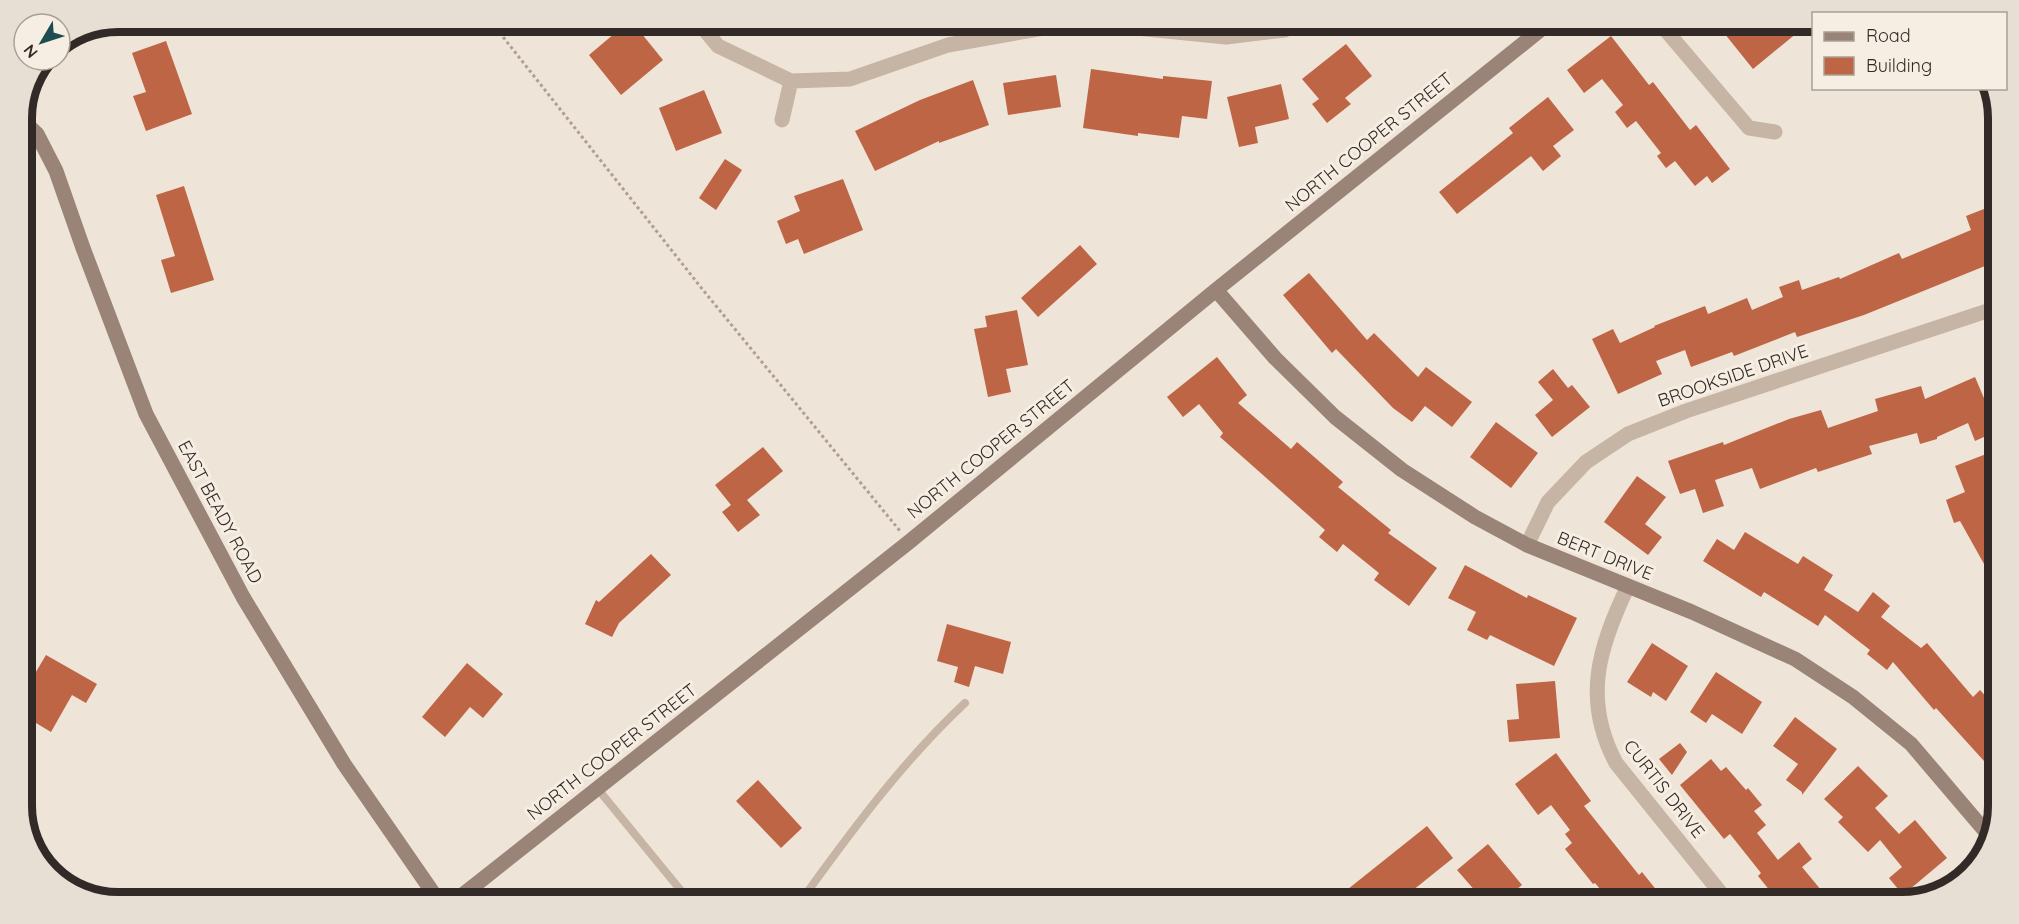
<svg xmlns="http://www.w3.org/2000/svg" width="2019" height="924" viewBox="0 0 2019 924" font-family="Quicksand,sans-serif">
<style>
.building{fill:#be6546}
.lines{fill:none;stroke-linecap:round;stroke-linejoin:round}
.path{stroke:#b19e8f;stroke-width:3;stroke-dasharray:3 3;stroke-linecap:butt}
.lane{stroke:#c6b4a5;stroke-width:8}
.street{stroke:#c6b4a5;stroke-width:15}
.secondary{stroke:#998477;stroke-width:15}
.labels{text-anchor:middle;stroke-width:6;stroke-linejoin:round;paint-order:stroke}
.street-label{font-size:18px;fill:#322a26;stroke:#f7eee3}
.rim{fill:none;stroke:#322a26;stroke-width:8}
</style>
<rect width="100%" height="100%" fill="#efe4d8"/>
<!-- building -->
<path class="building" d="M627,23H633L663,60L621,95L589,55Z
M1720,28H1803L1753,69Z
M1611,36L1649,85L1653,82L1690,130L1696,125L1730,169L1712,183L1707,176L1695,186L1675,161L1666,168L1657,156L1661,153L1636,121L1627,128L1615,112L1623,105L1602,79L1584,93L1567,70Z
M166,41L192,114L146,131L133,96L146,92L132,53Z
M1346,44L1372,76L1345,98L1351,104L1327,123L1312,104L1319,99L1302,79Z
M1091,69L1163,79V76L1212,81L1207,119L1182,116L1179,138L1138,133V136L1083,128Z
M1056,75L1061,107L1008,115L1003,83Z
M973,80L989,125L939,143V141L875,171L855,131L920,100Z
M1281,84L1289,119L1255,127L1258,143L1239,147L1227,97Z
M704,90L722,133L676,151L659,108Z
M1548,97L1574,130L1553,146L1561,156L1543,171L1531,156L1457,214L1439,192L1513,133L1509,128Z
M725,159L742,170L716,210L699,198Z
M843,179L863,230L804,254L798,239L786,244L777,221L800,211L794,196Z
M184,186L214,280L171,293L161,260L175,256L156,195Z
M1989,207L1997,226L1996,291L1985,266L1864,315L1797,337L1795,332L1734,356L1732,352L1691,367L1685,350L1656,361L1662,374L1618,394L1592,339L1613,329L1620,343L1655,327L1654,326L1705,306L1708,314L1747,298L1752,310L1783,297L1779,287L1799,280L1802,290L1839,277L1840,279L1899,253L1902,259L1971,230L1966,216Z
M1080,245L1097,264L1038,317L1021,298Z
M1309,273L1367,340L1374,333L1418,377L1426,367L1472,402L1452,427L1425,406L1412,422L1393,408L1336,349L1332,353L1283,295Z
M1017,310L1028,365L1006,369L1011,392L988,397L974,329L987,327L985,316Z
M1217,357L1247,395L1238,403L1291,449L1297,442L1343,482L1338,487L1391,530L1388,533L1437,568L1409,606L1374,580L1379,573L1343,544L1337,552L1319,537L1325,530L1220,437L1223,433L1199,404L1183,417L1167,397Z
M1553,369L1568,388L1572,385L1590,407L1552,437L1535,415L1553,400L1538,382Z
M1975,377L1995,424V432L1975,441L1968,423L1937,437V439L1920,444L1917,433L1869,446L1872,454L1818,472L1816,468L1760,489L1752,468L1715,480L1724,506L1703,513L1695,489L1680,494L1668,461L1723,442L1724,445L1789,419L1821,410L1828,428L1878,411L1875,399L1921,386L1925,399Z
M1496,422L1538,453L1511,488L1470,457Z
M763,447L783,471L747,500L760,515L738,532L722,512L731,505L715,485Z
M1994,451V516L1993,580L1960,521L1954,523L1946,500L1965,492L1955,466Z
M1637,476L1666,497L1645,524L1662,537L1648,555L1604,522Z
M1745,532L1798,564L1803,556L1833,575L1824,590L1858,612L1873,592L1890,606L1881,617L1921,648L1927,643L1973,697L1980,690L1992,703L1991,754L1984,761L1936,708L1934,710L1893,662L1887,670L1867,654L1870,650L1825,615L1818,626L1764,592L1761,597L1703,561L1717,539L1734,550Z
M651,554L671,575L619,623L612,637L585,624L596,600L599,602Z
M1465,565L1527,598L1528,595L1577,618L1554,666L1490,635L1487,640L1467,630L1476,612L1448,598Z
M947,624L1011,642L1003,674L975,666L969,687L954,682L958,667L937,661Z
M1652,643L1688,666L1666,701L1653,692L1651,697L1627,682Z
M46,655L97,684L86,703L72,695L51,732L21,714V697Z
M467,663L503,694L483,718L470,707L445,737L422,717Z
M1716,672L1762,702L1742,734L1712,714L1706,723L1690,712Z
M1555,681L1560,738L1509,742L1507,720L1519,719L1516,684Z
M1795,717L1837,749L1802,795V792L1786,780L1798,764L1773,746Z
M1680,743L1687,752L1672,775L1659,759Z
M1556,753L1591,801L1584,806L1639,875L1642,872L1666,902H1611L1595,883L1593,884L1565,849L1572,843L1565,834L1570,830L1551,805L1538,815L1515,784Z
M1711,759L1721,771L1726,767L1746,790L1748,788L1762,805L1754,811L1766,825L1757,833L1778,860L1799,842L1812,859L1802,867L1826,896L1818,903L1779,902L1758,876L1761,873L1730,834L1724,839L1680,785Z
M1858,766L1888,796L1875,808L1899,834L1915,820L1947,858L1903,895L1889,878L1902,867L1880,840L1868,852L1838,822L1843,817L1824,799Z
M758,780L802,828L781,848L736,801Z
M1427,826L1453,858L1407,895L1412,901H1333Z
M1488,844L1522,885L1502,901H1484L1457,870Z"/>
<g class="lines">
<!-- path -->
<path class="path" d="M492,23L703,290L900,531"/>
<!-- lane -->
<path class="lane" d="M597,788L687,898
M804,898L808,891C856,825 905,759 965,703"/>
<!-- street -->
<path class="street" d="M699,23L718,46L791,81L850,79L948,45L1061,25
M1106,25L1226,37L1285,30L1291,26
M1663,27L1749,128L1775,132
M782,120L791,81
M1990,310L1996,327
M1527,545L1548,502L1586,462L1628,434L1686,411L1996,308
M1628,586C1599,647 1582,699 1616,763L1728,902"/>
<!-- secondary -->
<path class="secondary" d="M21,119L37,134L56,171L83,248L146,414L243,597L344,764L436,897
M1216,290L1275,358L1335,417L1402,470L1475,517L1527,545L1692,612L1795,659L1853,697L1911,744L1991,838
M460,897L909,542L1216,290L1544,27"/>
</g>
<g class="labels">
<!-- street labels -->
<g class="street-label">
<text transform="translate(1369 142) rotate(-39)" y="6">NORTH COOPER STREET</text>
<text transform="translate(1733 376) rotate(-19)" y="6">BROOKSIDE DRIVE</text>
<text transform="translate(991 449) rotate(-39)" y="6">NORTH COOPER STREET</text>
<text transform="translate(220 512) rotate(62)" y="6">EAST BEADY ROAD</text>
<text transform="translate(1605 556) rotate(22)" y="6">BERT DRIVE</text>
<text transform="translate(612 752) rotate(-38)" y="6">NORTH COOPER STREET</text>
<text transform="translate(1664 789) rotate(52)" y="6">CURTIS DRIVE</text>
</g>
</g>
<!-- crop -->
<path d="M0 0H2019V924H0ZM118 32H1902A86 86 0 0 1 1988 118V806A86 86 0 0 1 1902 892H118A86 86 0 0 1 32 806V118A86 86 0 0 1 118 32Z" fill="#e7ded4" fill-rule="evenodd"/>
<path class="rim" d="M118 32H1902A86 86 0 0 1 1988 118V806A86 86 0 0 1 1902 892H118A86 86 0 0 1 32 806V118A86 86 0 0 1 118 32Z"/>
<!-- legend -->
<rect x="1812" y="12" width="195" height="78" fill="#f7eee3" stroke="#a8a097" stroke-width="1.5"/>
<rect x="1824" y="32" width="30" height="9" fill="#998477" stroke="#a8a097" stroke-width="1.5"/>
<text x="1866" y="42" font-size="18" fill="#322a26">Road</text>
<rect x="1824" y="57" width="30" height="18" fill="#be6546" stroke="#a8a097" stroke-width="1.5"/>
<text x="1866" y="72" font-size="18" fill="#322a26">Building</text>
<!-- north arrow -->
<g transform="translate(42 42) rotate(231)"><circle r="28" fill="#f7eee3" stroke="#a8a097" stroke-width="1.5"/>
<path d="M0-4.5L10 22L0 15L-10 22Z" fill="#1e4d51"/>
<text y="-9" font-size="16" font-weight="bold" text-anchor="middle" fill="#322a26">N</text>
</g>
</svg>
